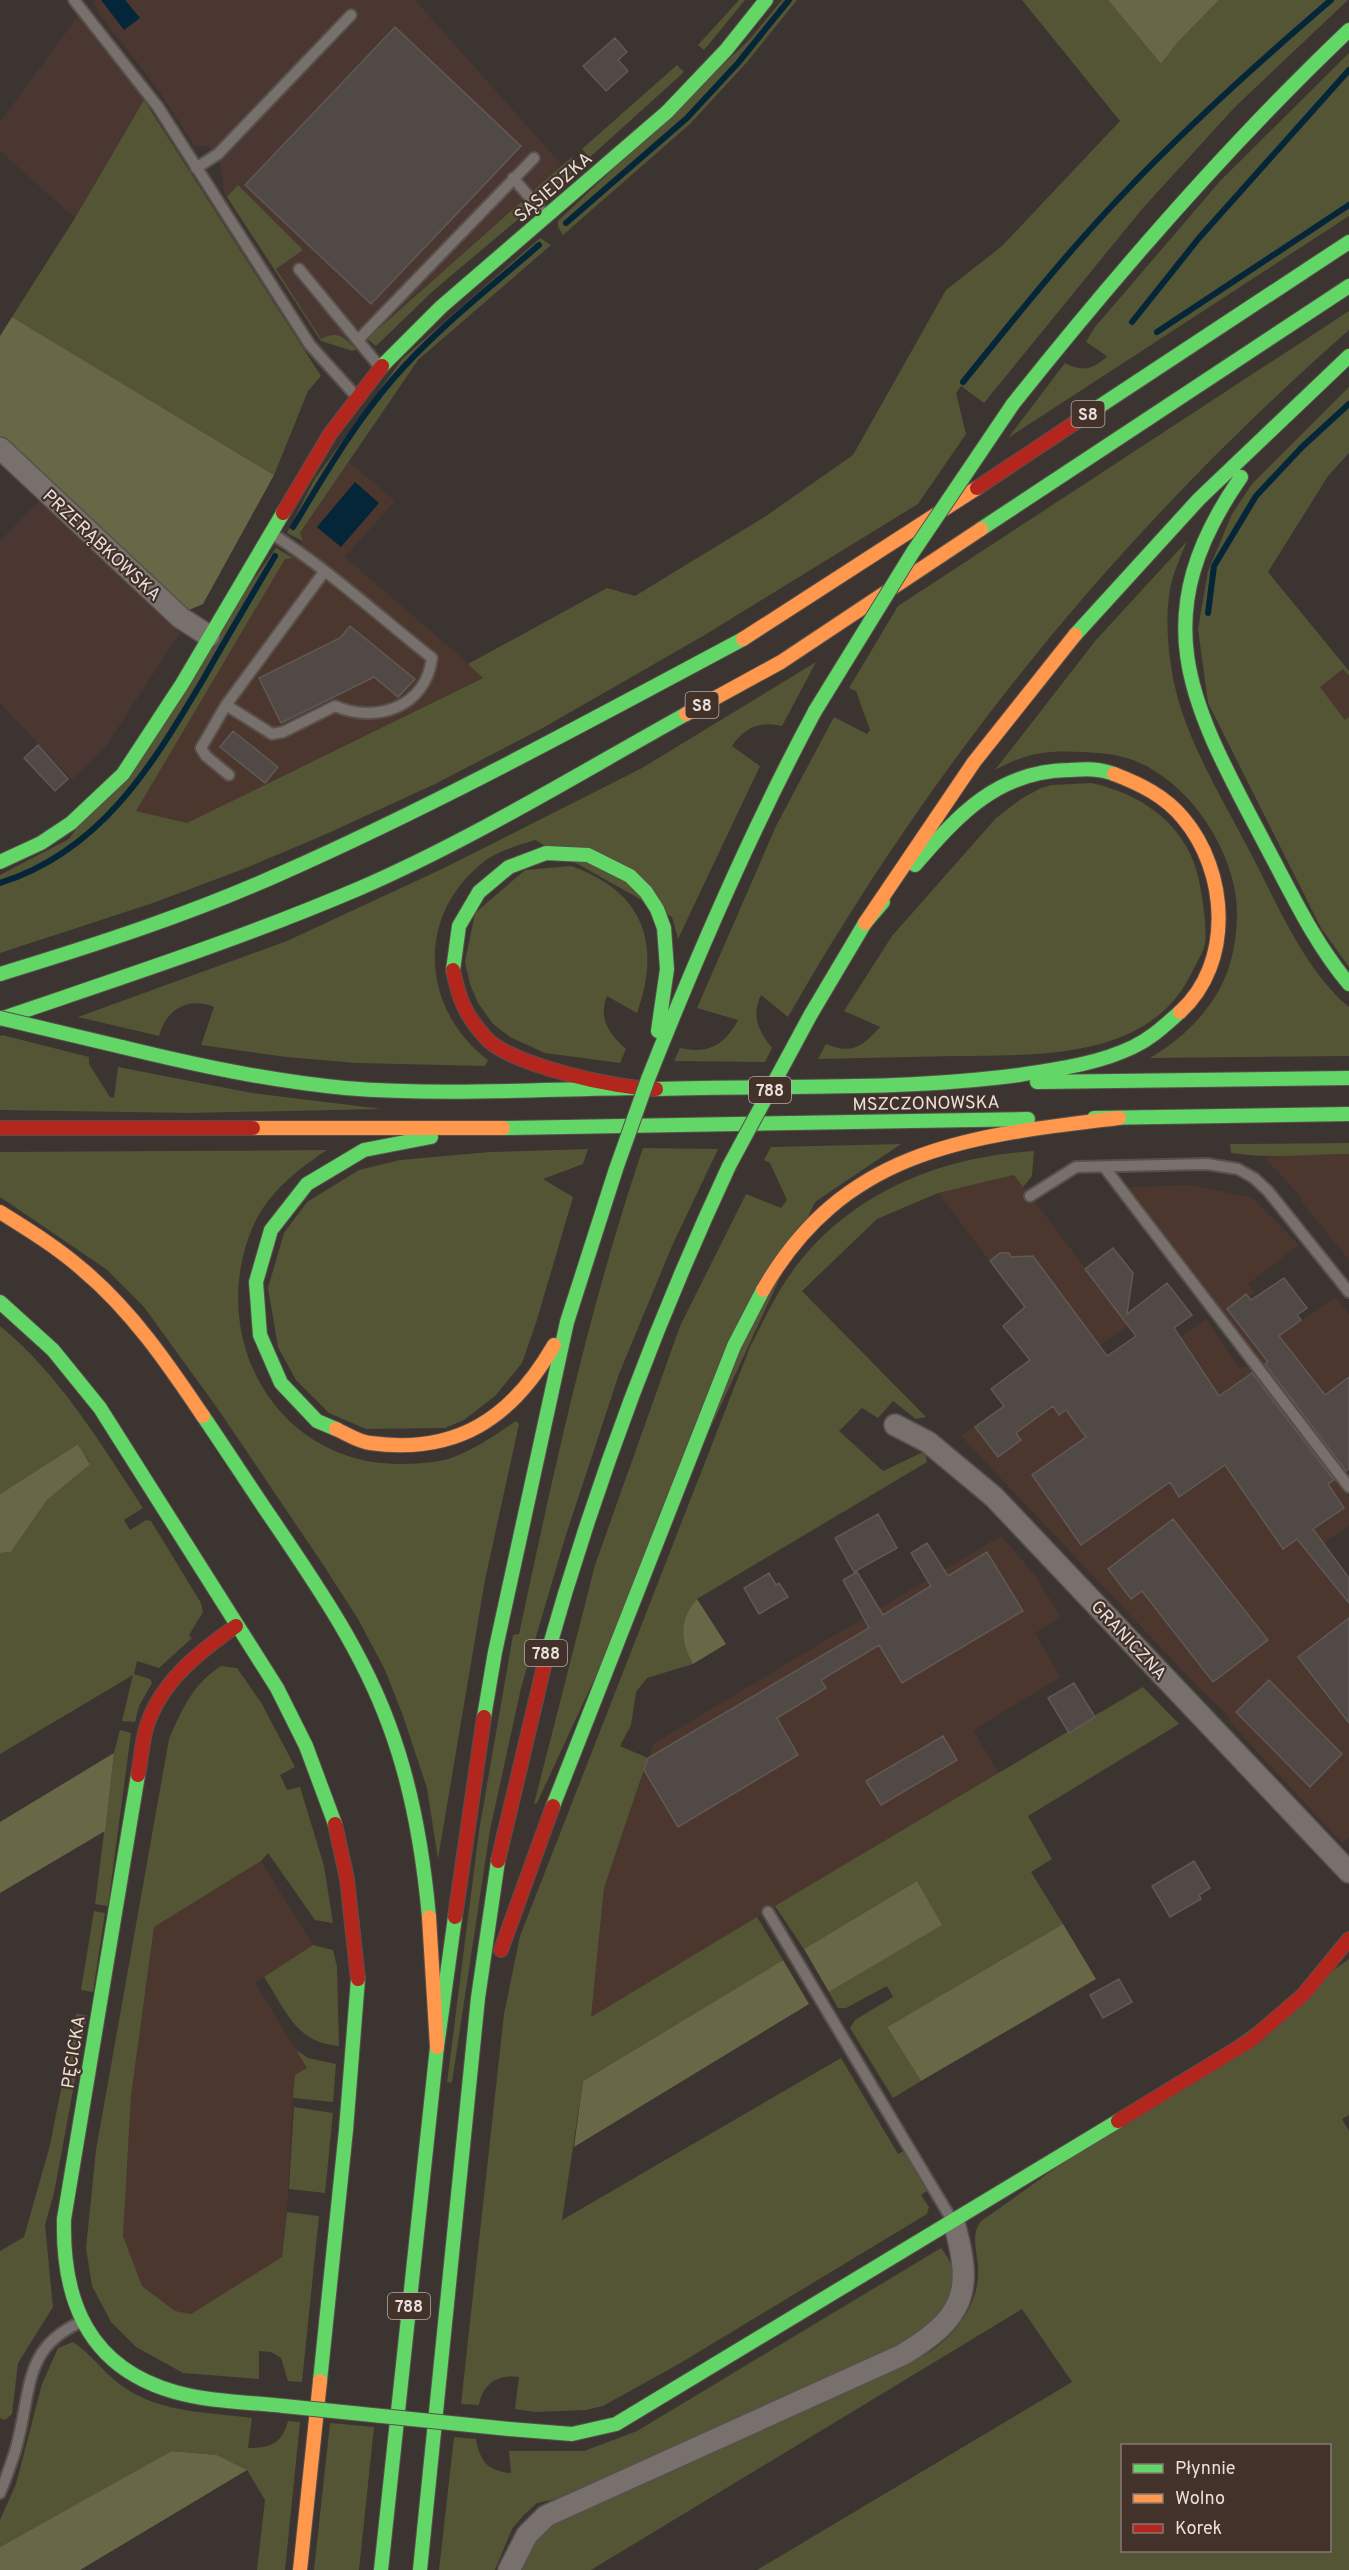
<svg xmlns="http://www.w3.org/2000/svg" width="1349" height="2570" viewBox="0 0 1349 2570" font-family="Overpass,sans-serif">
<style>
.commercial{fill:#4a3732}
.built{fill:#4c372e}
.green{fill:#545535;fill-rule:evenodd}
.forest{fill:#686846}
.water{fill:#052538}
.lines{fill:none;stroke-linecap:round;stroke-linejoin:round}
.stream{stroke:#052538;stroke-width:6}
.building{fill:#504946;stroke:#605956;stroke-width:1.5}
.lane-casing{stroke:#57504b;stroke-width:14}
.street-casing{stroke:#57504b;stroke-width:24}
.fast-casing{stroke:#57504b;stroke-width:16}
.slow-casing{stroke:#57504b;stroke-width:16}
.jam-casing{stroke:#57504b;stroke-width:16}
.lane{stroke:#78706d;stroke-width:10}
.street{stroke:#78706d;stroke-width:21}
.fast{stroke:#63d668;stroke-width:14}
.slow{stroke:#ff974d;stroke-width:14}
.jam{stroke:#b3261e;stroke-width:14}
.fast-bridge-casing{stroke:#57504b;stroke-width:16;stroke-linecap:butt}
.fast-bridge{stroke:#63d668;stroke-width:14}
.labels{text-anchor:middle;stroke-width:4.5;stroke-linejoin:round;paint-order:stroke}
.shield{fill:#42322a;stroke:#b8aca6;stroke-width:1.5}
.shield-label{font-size:16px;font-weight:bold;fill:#eae0db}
.street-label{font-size:18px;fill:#eae0db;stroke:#42322a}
</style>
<rect width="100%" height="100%" fill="#3c3430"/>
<!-- commercial -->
<path class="commercial" d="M93,0H415L562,165L353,351L321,341L224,192L221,166L208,146H195L157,88L100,15Z
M78,16L144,100L75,218L0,151V122Z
M41,499L180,633L106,746L72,780L0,703V541Z"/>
<!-- built -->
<path class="built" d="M349,462L395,501L345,557L484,677L187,823L135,811L285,559L293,557L302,541L300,534Z
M1343,669L1349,676V717L1346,720L1319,687Z
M1288,1154H1349V1260L1301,1201L1300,1196L1265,1158Z
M1015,1175L1128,1325L1094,1350L1118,1381L1206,1319L1239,1368L1250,1366L1349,1497V1526L1309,1553L1349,1603V1837L1342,1843L1231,1723L1228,1715L1197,1686L961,1436L1066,1361L938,1193Z
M1192,1185L1253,1198L1299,1245L1248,1284L1254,1292L1248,1296L1279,1336L1336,1297L1349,1314V1469L1345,1471L1129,1187Z
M1001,1536L1034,1574L1061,1617L1035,1633L1061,1677L973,1730L999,1773L591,2017L604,1888L654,1743Z
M261,1861L313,1945L255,1983L307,2068L293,2098L287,2212L282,2257L191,2314L175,2311L142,2286L123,2236L131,2096L154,1927Z"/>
<!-- green -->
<path class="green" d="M739,0H745L704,50L698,45Z
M782,0H797L748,61L690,124L563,235L558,227V221L749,40Z
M1022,0H1108L1161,64L1177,43L1219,0H1348L1235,107L1142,209L984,403L961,386L956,393L966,434L918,504L703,636L541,729L435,784L324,835L246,868L153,903L0,953V875L69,839L276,548L293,558L285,559L136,811L187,823L483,678L468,664L607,588L635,596L766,516L853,455L946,290L1002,246L1120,121Z
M1349,53V216L1008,438L1065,363C1081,372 1094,370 1107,356L1086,342L1095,327L1221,180Z
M677,65L684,72L589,158L582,149Z
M144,100L321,376L308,391L274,475L12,317L75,218Z
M572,157L580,166L542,199L534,190Z
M238,185L303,250L276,269L321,339C337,330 344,337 356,349L353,351L321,341L227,197Z
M521,202L529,210L433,291L376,346L367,339Z
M540,238L551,245L418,360L300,533L303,541L287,533L314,480L403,358Z
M1349,311V330C1122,530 938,754 788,1017L761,995C751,1016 758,1030 772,1048L765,1062L674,1061L680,1048C708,1054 724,1046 738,1020L697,1008L776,826L834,717L867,734L870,730L856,691L849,688L898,606Z
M1349,387V453L1328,476L1268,572L1349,671V676L1343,669L1320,687L1345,720L1349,717V967L1321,928L1208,703L1198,629L1208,571L1232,514L1252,484Z
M1187,541C1181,556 1173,573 1170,589C1166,613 1167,641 1171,666C1180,731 1219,792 1249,850C1276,901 1304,970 1349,1007V1056L1150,1058C1185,1037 1216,1007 1229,967C1237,942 1240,908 1233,882C1221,830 1177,771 1123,757C1110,753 1096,753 1082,752C1047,750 1026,753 995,770L1096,640Z
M816,662L782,726C759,721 745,727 732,746L760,766L678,939L672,917L535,840C517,846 496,851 481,864C415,918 422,1010 488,1060L485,1066L356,1063L286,1057L201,1045L214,1007C187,996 166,1010 159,1036L78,1017L287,941L444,868L642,768Z
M1091,783C1139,793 1183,822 1197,872C1201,887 1209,933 1204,948C1201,956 1196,964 1192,972C1151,1060 1038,1055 955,1056C909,1057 864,1058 818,1059L826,1044C852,1055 863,1046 880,1027L844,1011L892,936L996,818L1021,799L1041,788L1052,785Z
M571,866C643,891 662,943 637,1013L607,996C598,1018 609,1034 626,1049L620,1063L545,1053L510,1037L493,1024L478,1003L470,984L465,962L475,913L525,870Z
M2,1035L89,1057V1064L110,1097L114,1098L118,1067L252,1093L382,1109L189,1113L0,1110V1036Z
M1349,1143V1154C1309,1154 1270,1159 1231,1153L1230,1144Z
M901,1144L815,1202L537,1803L534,1804L595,1565L680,1326L746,1194L781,1208L787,1200L770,1163L764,1160L771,1147Z
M643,1148L718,1149L672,1246L619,1374L565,1538L521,1688L490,1830L452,2082L447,2083L479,1831L513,1635L519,1634C554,1470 589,1307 643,1148Z
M588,1149L583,1164L543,1179L573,1197L536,1323L522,1363L495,1396L464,1420L445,1428L366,1429L329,1413L296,1380L278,1347L268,1288L284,1233L307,1202L359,1170L400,1160L490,1152Z
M327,1150C298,1169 269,1192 254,1224C205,1334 274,1463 398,1464C414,1464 433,1463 448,1459C473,1451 494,1436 516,1421L519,1424L485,1580L438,1859L427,1788L403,1716L385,1670L358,1619L322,1563L218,1409L144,1307L106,1269L0,1197V1152Z
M1034,1151L1032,1176L1023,1187L1014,1175L938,1193L877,1219L802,1291L926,1417L916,1419L893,1401L878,1418L862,1408L839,1431L883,1471L921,1453L925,1454L927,1462L697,1599C682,1616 682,1645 693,1664L647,1678L636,1692L631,1725L620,1746L648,1758L604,1888L591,2017L757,1917L783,1960L583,2081L562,2220L841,2058L898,2154L904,2151L928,2190L921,2195L929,2207L927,2214L677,2365L603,2406L586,2410L535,2412L515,2409L519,2377C497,2374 483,2384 479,2405L461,2404L504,2014L520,1936L750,1347C760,1328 769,1308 780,1290C834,1200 932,1157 1034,1151Z
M0,1326C61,1376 100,1443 143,1508L124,1520L130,1530L146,1520L151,1521L201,1603L203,1612L189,1635L192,1638L159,1668L137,1661L134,1674L150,1679L152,1683L139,1706L135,1722L122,1721L133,1675L0,1754V1553L11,1552L47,1500L90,1463L78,1444L0,1494Z
M221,1666L237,1668L262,1704L295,1767L280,1775L287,1790L300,1787L324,1866L333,1923L315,1920L268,1853L261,1861L154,1927L131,2096L123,2236L142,2286L175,2311L191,2314L282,2257L287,2212L319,2216L302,2382L288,2381L281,2358L271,2352L259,2351V2379L183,2373L136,2347L111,2322L92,2286L86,2248L96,2150L169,1739C182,1709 193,1684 221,1666Z
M1143,1687L1179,1724L1028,1816L1052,1859L1031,1872L1063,1924L887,2027L921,2081L893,2098L850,2028L855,2020L893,1997L887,1986L846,2008H838L829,1992L941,1925L917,1881L804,1949L775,1906Z
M120,1730L131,1733L108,1906L95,1904L114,1753Z
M94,1911L105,1913L93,1992L81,1990Z
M313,1945L333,1950L337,1967L339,2046C294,2042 287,2011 264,1977Z
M1349,1959V2115L1342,2119L1349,2131V2570H757L1072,2382L1022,2309L591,2570H522C525,2550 541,2535 556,2523L930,2352C958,2332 980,2303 978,2267C977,2251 971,2236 980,2222ZM1122,2446H1330V2550H1122Z
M76,2014L87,2015L54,2193L45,2225L53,2307L18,2363L12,2414L5,2420L0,2418V2251L24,2237L50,2145Z
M296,2050L308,2058L336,2064L333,2102L293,2098L295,2075L307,2068Z
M294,2107L333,2113L325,2193L289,2189Z
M941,2248C975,2290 933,2322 900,2345L560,2498L537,2503L523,2516L512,2529L495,2570H439L454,2437L476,2439C480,2461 487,2471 511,2473L509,2451H584L637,2431Z
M73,2342C92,2354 105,2375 125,2388C162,2413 209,2412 252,2418L248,2448C270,2448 282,2444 288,2421L300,2422L285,2570H257L265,2500L247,2470L217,2455L173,2451L0,2547V2520L16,2484L42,2384L58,2348Z
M330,2423L374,2427L359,2570H314Z"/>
<!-- forest -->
<path class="forest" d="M1108,0H1219L1177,43L1161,64Z
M12,317L274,475L203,604L189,610L178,604L0,438V336Z
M78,1444L90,1464L47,1500L11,1552L0,1553V1494Z
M697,1599L726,1644L693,1664C680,1641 679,1619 697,1599Z
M114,1753L105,1831L0,1893V1822Z
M917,1881L942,1925L829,1992L804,1949Z
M1063,1924L1096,1979L921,2081L887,2027Z
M783,1960L809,2004L574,2147L583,2081Z
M172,2451L217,2455L247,2470L80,2570H0V2547Z"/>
<!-- water -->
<path class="water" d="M101,0H125L140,18L124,30Z
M355,482L379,503L341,547L317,527Z"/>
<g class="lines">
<!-- stream -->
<path class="stream" d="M566,223L687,118L738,63L789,0
M1132,322L1199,238L1349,70
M1157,332L1349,205
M963,382C1015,318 1067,252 1125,192C1190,124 1260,61 1331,0
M293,527C324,476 354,424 393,379C436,329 490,288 539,245
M1208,613L1214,566L1256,496L1302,447L1349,404
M0,883C102,851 153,764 204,678C227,637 251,597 275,556"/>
</g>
<!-- building -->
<path class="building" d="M395,27L521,146L371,304L245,185Z
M615,38L627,52L618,60L628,71L606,91L583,66Z
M350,626L415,679L398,697L374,677L281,723L259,678L340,638Z
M233,731L278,767L265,783L220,747Z
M38,745L68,779L55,791L24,758Z
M1113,1248L1133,1273L1127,1314L1167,1283L1192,1315L1174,1328L1219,1396L1252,1373L1334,1480L1328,1484L1344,1508L1313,1529L1349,1578V1603L1297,1539L1283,1549L1225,1465L1179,1497L1170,1482L1081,1545L1032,1475L1086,1437L1066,1410L1059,1415L1053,1406L1016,1433L1021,1440L998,1457L975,1427L1004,1406L991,1389L1030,1360L1003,1326L1025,1307L990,1261L1000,1253H1009L1011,1257L1033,1256L1107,1356L1136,1336L1085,1269Z
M1284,1278L1307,1308L1297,1315L1301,1320L1279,1336L1325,1395L1349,1377V1469L1346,1471L1265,1364L1268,1362L1227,1309L1246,1294L1251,1300Z
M878,1514L897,1548L854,1572L835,1538Z
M1173,1519L1268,1640L1213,1682L1142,1591L1131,1599L1108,1569Z
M927,1543L948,1576L987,1552L1023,1611L902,1683L879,1645L821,1680L826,1688L777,1718L798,1755L678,1827L644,1770L648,1758L869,1628L843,1580L857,1572L883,1615L931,1586L911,1553Z
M769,1573L776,1585L779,1583L788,1597L759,1614L744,1588Z
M1349,1618V1723L1298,1657Z
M1269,1680L1342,1754L1310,1787L1236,1712Z
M1074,1683L1095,1717L1069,1733L1048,1698Z
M943,1736L957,1760L881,1805L866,1781Z
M1194,1861L1210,1888L1199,1895L1201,1899L1170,1917L1152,1886Z
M1119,1979L1132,2002L1103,2018L1090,1995Z"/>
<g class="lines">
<!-- lane casing -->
<g class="lane-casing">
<path id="lane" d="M74,0L158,107L310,345L356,396
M196,168L218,154L351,15
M513,178L546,216
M299,269L379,366
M359,339L534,158
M274,535C330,571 380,617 432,658C426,707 376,724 335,706L283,732L272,734L226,705L324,572
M226,705L201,748L206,756L229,775
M1105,1168L1349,1487
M1030,1196L1076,1167L1207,1164L1238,1169L1254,1178L1268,1191L1349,1292
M768,1912L952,2220
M0,2493C7,2475 15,2456 19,2436C31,2386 26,2346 81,2322"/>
</g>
<!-- street casing -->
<g class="street-casing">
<path id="street" d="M0,448L181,618L209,636
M895,1425L928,1442L994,1497L1349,1872
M509,2570L527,2535L546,2516L902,2355C964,2318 974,2292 954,2223"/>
</g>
<!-- fast casing -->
<g class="fast-casing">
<path id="fast" d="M382,366L441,307L667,112L726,50L766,0
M1013,404C1118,272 1227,146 1349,30
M1094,410L1349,242
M1241,477C1141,621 1192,705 1265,844C1291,892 1313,941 1349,984
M981,529L1349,286
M1075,635L1199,499L1349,356
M0,862L41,843L71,823L123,774L182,684L283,513
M915,865C959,814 998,771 1069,770C1085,769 1099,768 1114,774
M453,970L459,926L479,892L509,867L546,853L588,855L630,876L646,892L657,909L664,928L667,969L658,1031
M0,974C95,945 191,914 282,873C440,803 591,720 743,639
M811,1014L865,923L883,902
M0,1019C120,978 241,939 358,889C471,840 578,774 686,714
M122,1047C196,1065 270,1081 345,1088C443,1096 542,1089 640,1088
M648,1079C698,953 751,830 815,711
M1037,1082L1349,1078
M656,1089C777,1085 899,1091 1019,1075C1057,1069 1098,1064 1133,1047C1152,1038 1165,1025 1180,1012
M1094,1118L1349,1114
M503,1128L1028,1119
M0,1302L53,1350L100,1408L277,1688L306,1746L335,1824
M203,1416C227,1451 250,1487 274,1522C318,1587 362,1651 389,1725C412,1786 423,1851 429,1917
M336,1429L317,1421L281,1383L260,1335L256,1282L271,1230L307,1184L364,1150L431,1137
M545,1662C593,1491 654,1327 729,1166
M484,1717L495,1652L567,1322L616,1169
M138,1775L64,2219C62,2302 89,2368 175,2392C210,2402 248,2402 284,2406
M553,1806L734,1346L763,1290
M320,2381L346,2130L358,1979
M509,2429L572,2434L616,2424L1118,2121
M381,2570L437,2047L455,1917
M420,2570L478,1998L498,1861"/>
</g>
<!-- slow casing -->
<g class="slow-casing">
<path id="slow" d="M743,639L977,488
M686,714L781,662L981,529
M1114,774C1140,784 1165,796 1183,818C1228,871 1234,963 1180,1012
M865,923L974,762L1075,635
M253,1128H503
M0,1212C29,1230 58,1248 83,1270C131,1310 168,1364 203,1416
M763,1290C845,1147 971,1136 1119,1118
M336,1429C347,1434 359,1442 370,1443C457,1455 512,1418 554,1345
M429,1917L437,2047
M300,2570L320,2381"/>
</g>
<!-- jam casing -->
<g class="jam-casing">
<path id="jam" d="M977,488L1094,410
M283,513L330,434L382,366
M453,970C459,999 465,1015 486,1038C510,1065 619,1089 656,1089
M0,1128H253
M138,1775C141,1760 142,1743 146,1729C159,1683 199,1652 236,1626
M335,1824L347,1879L358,1979
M498,1861L545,1662
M455,1917L484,1717
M501,1950L553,1806
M1118,2121L1251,2040L1303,1995L1349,1939"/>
</g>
<!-- lane -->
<use href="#lane" class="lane"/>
<!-- street -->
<use href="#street" class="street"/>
<!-- fast -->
<use href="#fast" class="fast"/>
<!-- slow -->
<use href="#slow" class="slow"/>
<!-- jam -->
<use href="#jam" class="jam"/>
<!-- fast-bridge casing -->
<g class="fast-bridge-casing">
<path id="fast-bridge" d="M815,711L913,552L1013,404
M0,1018L122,1047
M729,1166L811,1014
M616,1169L648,1079
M284,2406L509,2429"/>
</g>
<!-- fast-bridge -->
<use href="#fast-bridge" class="fast-bridge"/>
</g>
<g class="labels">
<!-- shield labels -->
<g class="shield">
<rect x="1071.5" y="401" width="33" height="26" rx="4.5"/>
<rect x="685.5" y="692" width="33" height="26" rx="4.5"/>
<rect x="749" y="1077" width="42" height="26" rx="4.5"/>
<rect x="525" y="1640" width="42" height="26" rx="4.5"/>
<rect x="388" y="2293" width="42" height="26" rx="4.5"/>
</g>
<g class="shield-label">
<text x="1088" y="420">S8</text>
<text x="702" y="711">S8</text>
<text x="770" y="1096">788</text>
<text x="546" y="1659">788</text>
<text x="409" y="2312">788</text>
</g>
<!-- street labels -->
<g class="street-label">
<text transform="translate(553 187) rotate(-41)" y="6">SĄSIEDZKA</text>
<text transform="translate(102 545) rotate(43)" y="6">PRZERĄBKOWSKA</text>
<text transform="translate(926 1103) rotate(-1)" y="6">MSZCZONOWSKA</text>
<text transform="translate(1129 1640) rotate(47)" y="6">GRANICZNA</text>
<text transform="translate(73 2052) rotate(-81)" y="6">PĘCICKA</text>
</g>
</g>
<!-- legend -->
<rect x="1121" y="2444" width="210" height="108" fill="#42322a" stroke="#857871" stroke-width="1.5"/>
<rect x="1133" y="2464" width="30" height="9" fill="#63d668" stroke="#857871" stroke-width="1.5"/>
<text x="1175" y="2474" font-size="18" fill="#eae0db">Płynnie</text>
<rect x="1133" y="2494" width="30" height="9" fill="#ff974d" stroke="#857871" stroke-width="1.5"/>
<text x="1175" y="2504" font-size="18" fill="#eae0db">Wolno</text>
<rect x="1133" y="2524" width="30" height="9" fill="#b3261e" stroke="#857871" stroke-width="1.5"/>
<text x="1175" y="2534" font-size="18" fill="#eae0db">Korek</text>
</svg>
